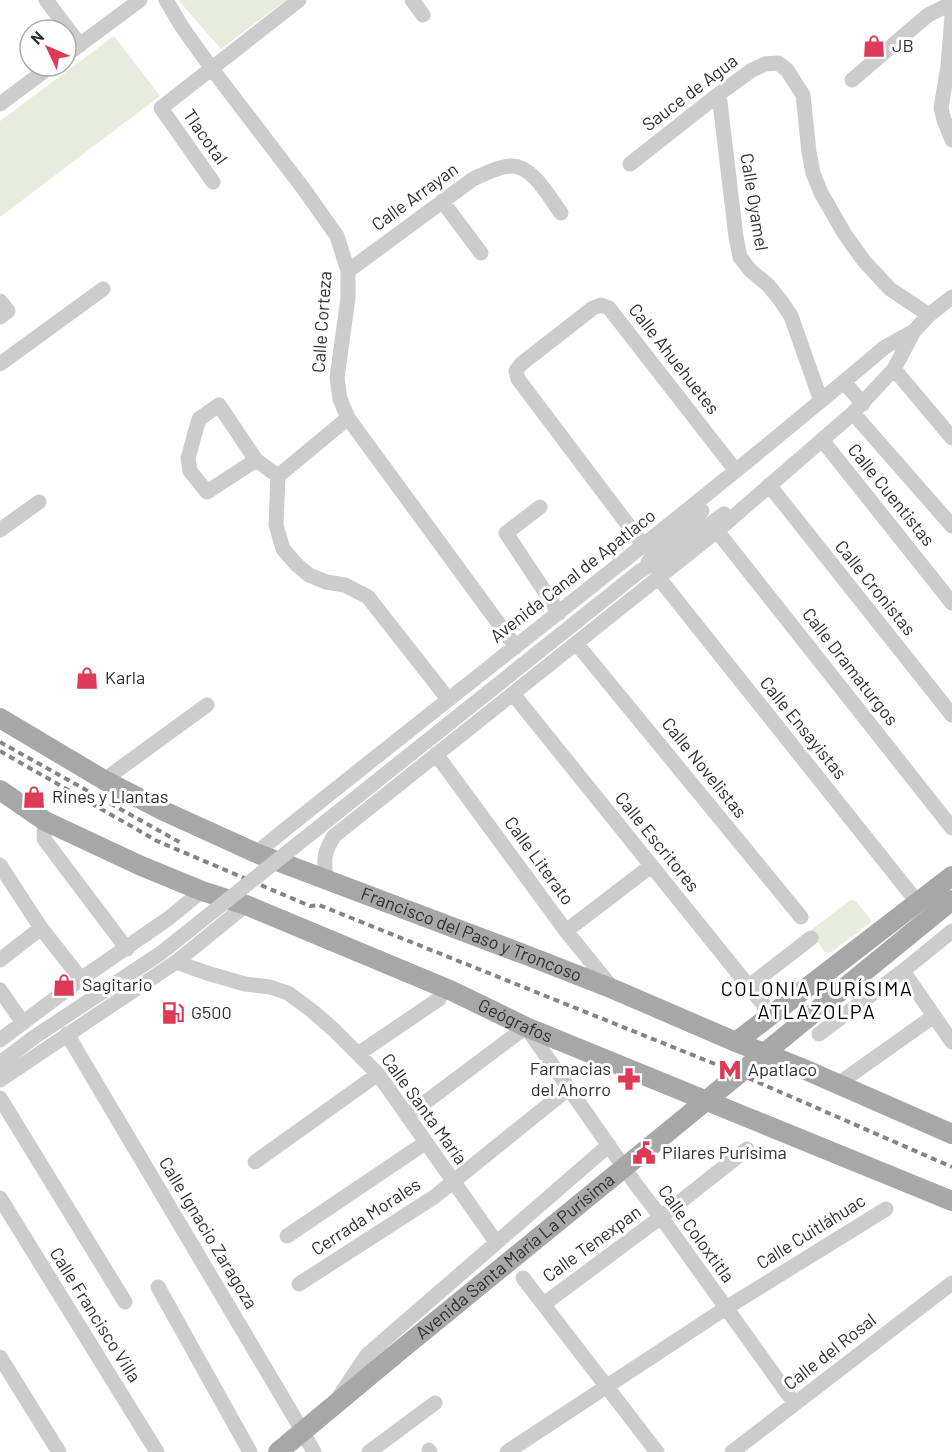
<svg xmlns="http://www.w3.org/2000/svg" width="952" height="1452" viewBox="0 0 952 1452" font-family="Barlow,sans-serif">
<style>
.green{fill:#e7ecde}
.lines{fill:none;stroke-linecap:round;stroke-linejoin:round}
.minor{stroke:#ccc;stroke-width:15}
.major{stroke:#a7a7a7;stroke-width:20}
.rail{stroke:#848484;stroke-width:4;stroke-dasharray:6 4.5;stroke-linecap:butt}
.minor-bridge{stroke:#ccc;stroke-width:15}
.major-bridge{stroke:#a7a7a7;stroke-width:20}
.labels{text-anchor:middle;stroke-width:6;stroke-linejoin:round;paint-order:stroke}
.poi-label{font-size:18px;fill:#2f2f2f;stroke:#fff;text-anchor:start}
.street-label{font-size:18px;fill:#2f2f2f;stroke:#fff}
.neighbourhood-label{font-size:20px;letter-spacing:1.5px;fill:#000;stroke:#fff}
</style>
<rect width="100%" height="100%" fill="#fff"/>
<!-- green -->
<path class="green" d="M180,0H286L221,49L179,1Z
M114,36L160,96L0,217V121Z
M851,900L856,901L871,920V922L830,953L825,952L812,934V929Z"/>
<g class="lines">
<!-- minor -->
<path class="minor" d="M46,0L80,45
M166,0L182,27L212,69L303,188L337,236L348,271V298L337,378L340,399L348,418L516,647
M412,0L423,15
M952,16L948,66L941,108L944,120L952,140
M66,55L140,0
M852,80L928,15L952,3
M719,94L736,237L740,257L750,270L768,285L781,301L791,316L821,401
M0,104L51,66
M630,164L719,94L752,70L765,64L778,63L787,70L803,95L809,152L813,173L821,193L844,233L864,261L890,289L929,315
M213,182L161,108L299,0
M442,201L481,253
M348,271L473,179C484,174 497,167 510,166C532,164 549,197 561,213
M0,301L8,311L0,317
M0,364L103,289
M894,369L952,438
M844,382L863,404
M853,413L952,526
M348,418L278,476L276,525L283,549L297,565L309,575L326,582L345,585L368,597L448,699
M822,440L952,603
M256,460L207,492L190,471L188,458L199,419L219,405L256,460L278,476
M769,485L952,715
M540,507L506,533L559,613
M0,530L39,502
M717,531L952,828
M644,546L518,379L516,371L521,364L593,308L601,305L609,308L736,471
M648,562L658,549L702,511
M658,577L918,903
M576,643L801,917
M511,674L640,571L665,557L724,514
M513,694L771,1014
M436,754L566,931L613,989
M104,780L207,705
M45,821L44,839L127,949
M256,853C465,684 680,521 885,347L914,331L929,315L952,297
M0,865L41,928L81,979
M326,879C324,859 323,854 334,836L717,531L853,413L894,369L914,331
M566,931L651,866
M0,960L41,928
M176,962L207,973L245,984L270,987L288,993L311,1010L333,1029L378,1074L496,1242
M903,971L952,1042
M749,986L811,938
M0,990L23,1023
M67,1034L303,1432L314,1452
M819,1034L903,971L952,931
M0,1040L81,979L169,918L202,891
M358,1054L439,999
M0,1063L33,1038
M0,1080L176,962L246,905
M838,1084L934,1016
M0,1098L125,1302
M407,1116L526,1027L637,1186L661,1217L795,1404
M255,1162L378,1074
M0,1198L157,1452
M287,1236L425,1143
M523,1278L657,1452
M299,1284L434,1197L568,1089
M158,1287L250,1452
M544,1304L661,1217L747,1149
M0,1357L59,1452
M340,1395L367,1355L609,1145
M429,1450L430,1452
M369,1452L435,1403
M507,1452L726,1308L886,1209
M732,1452L952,1283"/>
<!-- major -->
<g class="major">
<path id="s1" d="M0,718L104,780L166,812L256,853L526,955L613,989L736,1042L799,1067L952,1134"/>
<path id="s2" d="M0,790L45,821L139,865L202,891L246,905L452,991L526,1027L952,1201"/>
<path d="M736,1042L952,876"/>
<path d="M278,1452L392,1357"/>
</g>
<!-- rail -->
<path class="rail" d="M0,742L183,844
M0,751L157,841L310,906L319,905L730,1070L952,1167"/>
<!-- minor-bridge -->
<path class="minor-bridge" d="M33,1038L161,953L511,674"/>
<!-- major-bridge -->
<path class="major-bridge" id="s3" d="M392,1357L952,900"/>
</g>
<!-- icons -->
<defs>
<g id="shop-bare" transform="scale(1.8)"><path d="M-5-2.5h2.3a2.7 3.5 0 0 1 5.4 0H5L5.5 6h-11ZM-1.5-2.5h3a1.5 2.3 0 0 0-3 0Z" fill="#dd3a58" stroke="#fff" stroke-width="2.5" paint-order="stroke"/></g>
<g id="fuel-bare" transform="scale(1.8)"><path d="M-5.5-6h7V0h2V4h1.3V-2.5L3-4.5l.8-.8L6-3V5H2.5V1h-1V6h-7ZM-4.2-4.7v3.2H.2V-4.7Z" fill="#dd3a58" stroke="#fff" stroke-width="2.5" paint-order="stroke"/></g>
<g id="metro-bare" transform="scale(1.8)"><path d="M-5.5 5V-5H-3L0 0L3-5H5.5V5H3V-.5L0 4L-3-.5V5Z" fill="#dd3a58" stroke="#fff" stroke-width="2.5" paint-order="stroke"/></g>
<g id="pharmacy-bare" transform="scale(1.8)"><path d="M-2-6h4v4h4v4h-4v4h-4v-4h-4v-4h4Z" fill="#dd3a58" stroke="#fff" stroke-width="2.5" paint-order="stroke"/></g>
<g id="civic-bare" transform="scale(1.8)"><path d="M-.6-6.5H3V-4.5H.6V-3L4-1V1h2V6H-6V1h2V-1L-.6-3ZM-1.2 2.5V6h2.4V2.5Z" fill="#dd3a58" stroke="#fff" stroke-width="2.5" paint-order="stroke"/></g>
</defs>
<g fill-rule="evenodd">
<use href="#shop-bare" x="874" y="46"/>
<use href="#shop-bare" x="87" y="678"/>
<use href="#shop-bare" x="34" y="797"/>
<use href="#shop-bare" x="64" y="985"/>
<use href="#fuel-bare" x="173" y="1013"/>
<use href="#metro-bare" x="730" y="1070"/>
<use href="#pharmacy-bare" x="629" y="1079"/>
<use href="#civic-bare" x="644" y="1153"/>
</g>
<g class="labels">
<!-- poi labels -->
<g class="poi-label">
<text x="892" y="52">JB</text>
<text x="105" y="684">Karla</text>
<text x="52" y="803">Rines y Llantas</text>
<text x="82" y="991">Sagitario</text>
<text x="191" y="1019">G500</text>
<text x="611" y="1075" text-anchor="end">Farmacias<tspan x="611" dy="21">del Ahorro</tspan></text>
<text x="748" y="1076">Apatlaco</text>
<text x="662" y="1159">Pilares Purísima</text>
</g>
<!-- street labels -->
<g class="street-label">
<text transform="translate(690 93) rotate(-37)" y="6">Sauce de Agua</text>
<text transform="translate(205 137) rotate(55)" y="6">Tlacotal</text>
<text transform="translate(415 197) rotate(-36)" y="6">Calle Arrayan</text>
<text transform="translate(754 202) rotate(81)" y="6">Calle Oyamel</text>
<text transform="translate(322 322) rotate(-86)" y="6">Calle Corteza</text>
<text transform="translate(674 359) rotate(52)" y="6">Calle Ahuehuetes</text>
<text transform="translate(891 495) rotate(51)" y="6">Calle Cuentistas</text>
<text transform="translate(573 576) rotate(-38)" y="6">Avenida Canal de Apatlaco</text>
<text transform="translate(875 588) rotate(51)" y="6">Calle Cronistas</text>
<text transform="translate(850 667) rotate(52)" y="6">Calle Dramaturgos</text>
<text transform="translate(803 728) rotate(51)" y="6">Calle Ensayistas</text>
<text transform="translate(704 768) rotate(51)" y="6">Calle Novelistas</text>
<text transform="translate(657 842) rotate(51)" y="6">Calle Escritores</text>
<text transform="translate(539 861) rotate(54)" y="6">Calle Literato</text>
<text dy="6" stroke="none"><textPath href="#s1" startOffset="520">Francisco del Paso y Troncoso</textPath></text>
<text dy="6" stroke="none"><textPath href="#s2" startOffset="566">Geógrafos</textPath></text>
<text transform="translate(424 1109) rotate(54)" y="6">Calle Santa María</text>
<text transform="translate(366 1217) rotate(-33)" y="6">Cerrada Morales</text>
<text transform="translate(811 1232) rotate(-32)" y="6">Calle Cuitláhuac</text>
<text transform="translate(208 1233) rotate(59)" y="6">Calle Ignacio Zaragoza</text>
<text transform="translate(696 1234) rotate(54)" y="6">Calle Coloxtitla</text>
<text transform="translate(592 1244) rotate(-36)" y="6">Calle Tenexpan</text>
<text dy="6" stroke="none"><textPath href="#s3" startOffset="159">Avenida Santa María La Purísima</textPath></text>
<text transform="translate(95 1315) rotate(58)" y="6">Calle Francisco Villa</text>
<text transform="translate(830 1352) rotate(-38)" y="6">Calle del Rosal</text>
</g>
<!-- neighbourhood labels -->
<g class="neighbourhood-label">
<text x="817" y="996">COLONIA PURÍSIMA<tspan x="817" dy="23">ATLAZOLPA</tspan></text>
</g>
</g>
<!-- north arrow -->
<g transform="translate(48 48) rotate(314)"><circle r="28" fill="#ffffff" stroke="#acacac" stroke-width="1.5"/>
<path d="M0-4.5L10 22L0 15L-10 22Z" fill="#dd3a58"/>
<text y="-9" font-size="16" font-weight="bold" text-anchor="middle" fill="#2f2f2f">N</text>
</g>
</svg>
